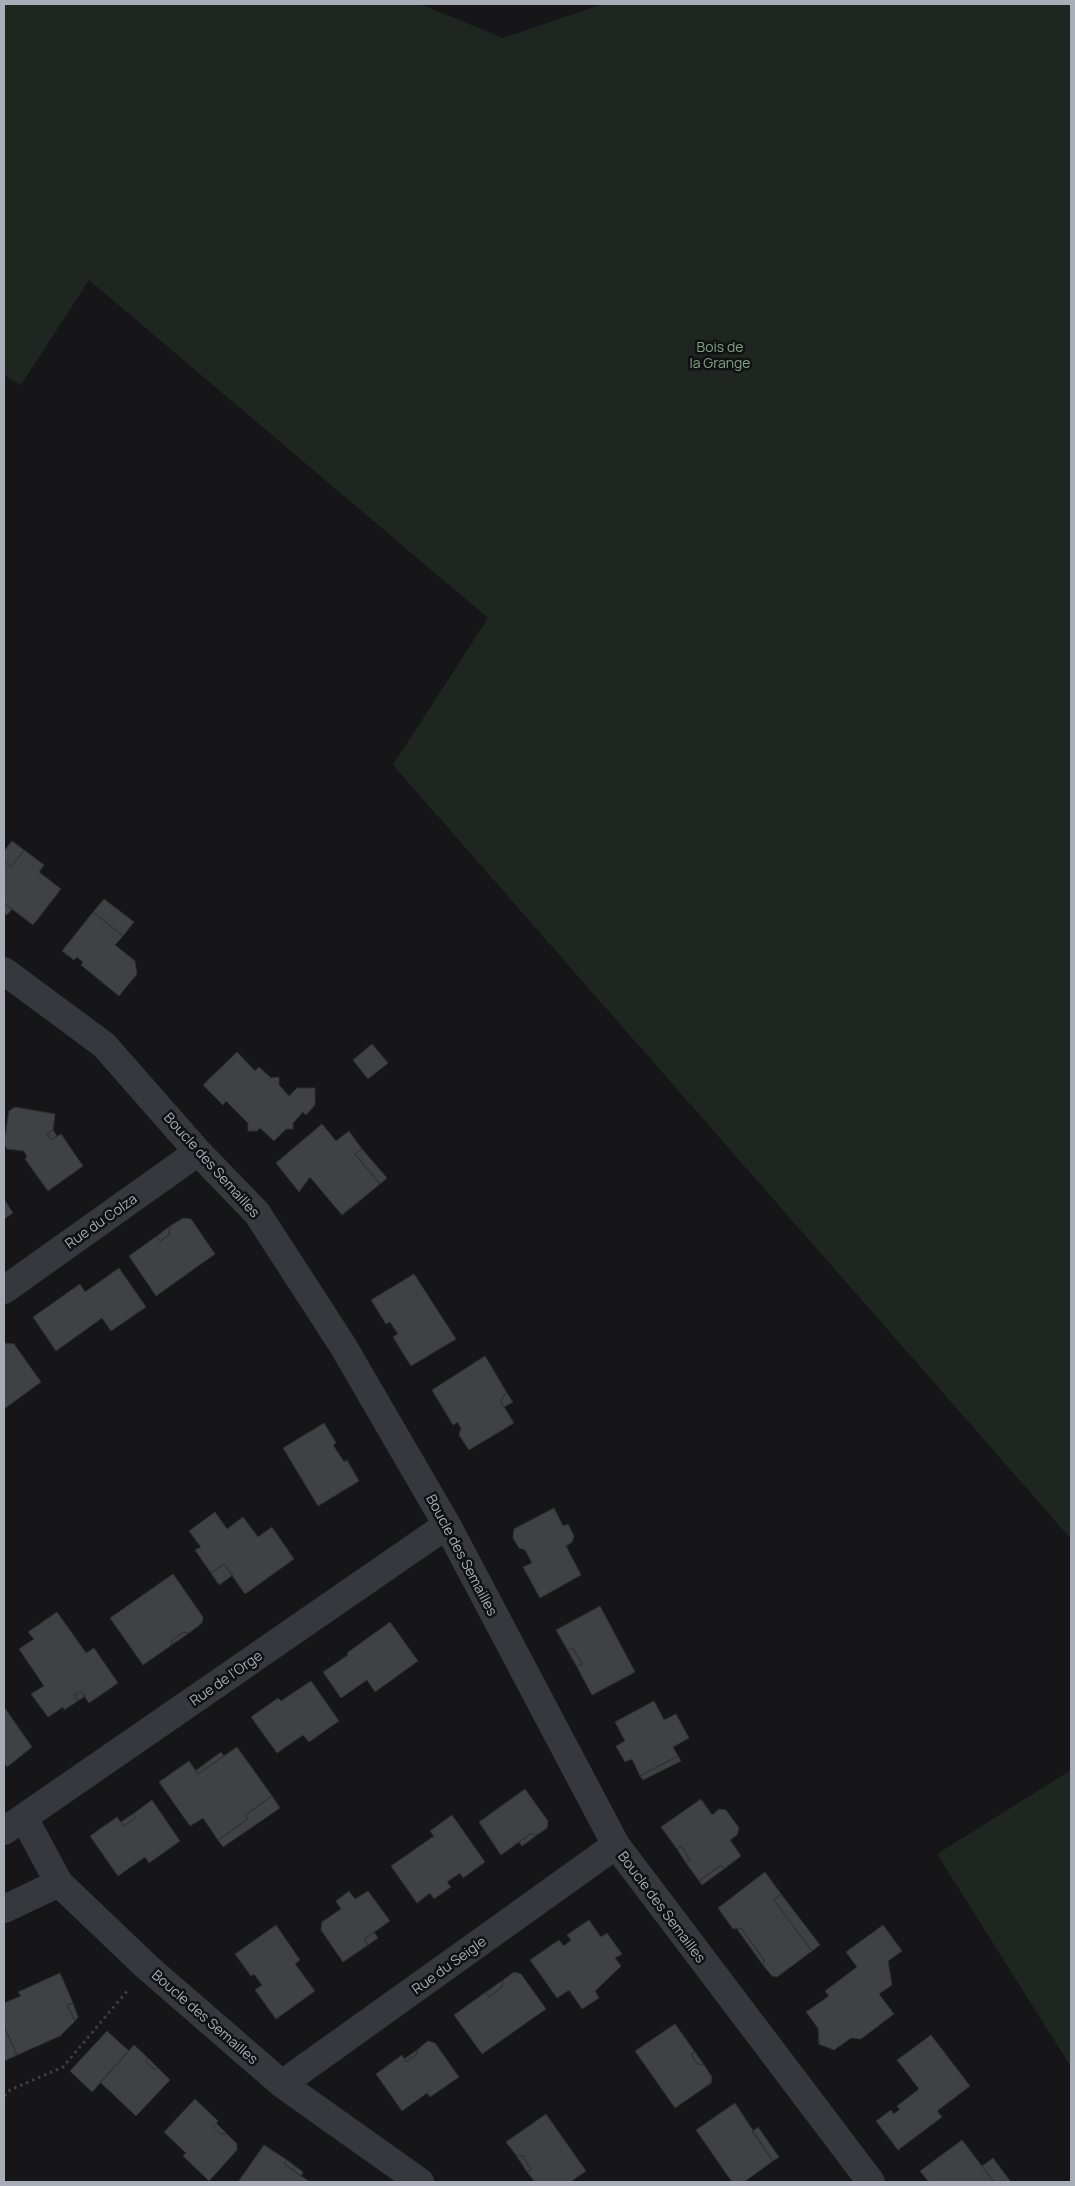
<svg xmlns="http://www.w3.org/2000/svg" width="1075" height="2186" viewBox="0 0 1075 2186" font-family="Manrope,sans-serif">
<style>
.green{fill:#1e261f}
.building{fill:#404145;stroke:#303034}
.lines{fill:none;stroke-linecap:round;stroke-linejoin:round}
.path{stroke:#3d3f44;stroke-width:3;stroke-dasharray:2.5 4;stroke-linecap:butt}
.minor{stroke:#37383d;stroke-width:28}
.labels{text-anchor:middle;stroke-width:5;stroke-linejoin:round;paint-order:stroke}
.park-label{font-size:14px;fill:#7fa381;stroke:#111113}
.street-label{font-size:14px;fill:#a8adb8;stroke:#111113}
</style>
<rect width="100%" height="100%" fill="#161618"/>
<!-- green -->
<path class="green" d="M4,4H420L503,38L603,4H1071V1539L393,765L488,618L89,280L21,385L4,375Z
M1071,1770V2067L937,1854Z"/>
<!-- building -->
<path class="building" d="M12,841L24,850L11,867L4,862V851Z
M24,850L44,865L39,872L61,889L33,925L4,903V862L11,867Z
M104,899L134,922L123,936L93,912Z
M4,903L12,909L7,915L4,913Z
M93,912L123,936L115,945L135,961L137,974L119,996L81,965L83,962L77,957L74,960L62,951Z
M372,1044L388,1063L368,1079L353,1060Z
M237,1052L255,1071L259,1067L271,1078L279,1077V1085L289,1096L297,1088H315V1105L306,1115L303,1112L293,1123V1129H286L274,1141L260,1128L257,1131H248V1123L226,1101L223,1105L203,1085Z
M15,1107L55,1114L53,1130L47,1134L51,1140L61,1134L83,1166L48,1191L25,1159L27,1157L24,1151L7,1149L4,1144L9,1111Z
M322,1124L336,1141L349,1131L362,1149L355,1154L380,1184L342,1215L310,1177L299,1192L276,1163Z
M53,1130L57,1136L51,1140L47,1134Z
M362,1149L387,1178L380,1184L355,1154Z
M4,1199L13,1213L4,1219Z
M183,1218L191,1219L215,1254L156,1296L129,1256L157,1236L160,1241L169,1235L170,1226Z
M170,1226L169,1235L160,1241L157,1236Z
M119,1268L146,1307L111,1331L102,1318L56,1351L33,1317L80,1284L85,1292Z
M414,1274L456,1339L411,1366L393,1337L398,1334L390,1322L386,1324L371,1300Z
M5,1343L14,1344L41,1382L4,1409V1344Z
M485,1356L507,1393L503,1396L501,1402L514,1423L469,1450L459,1435L461,1428L459,1425L458,1422L453,1425L432,1390Z
M507,1393L513,1402L504,1407L501,1402L503,1396Z
M324,1423L336,1443L333,1445L344,1462L347,1460L359,1481L318,1506L283,1448Z
M554,1508L563,1526L568,1524L574,1536L572,1542L566,1546L581,1575L540,1598L523,1567L532,1563L525,1550L519,1548L513,1538L514,1529Z
M215,1512L227,1529L243,1517L258,1537L272,1527L294,1559L245,1594L224,1564L211,1573L195,1550L201,1547L189,1531Z
M224,1564L233,1575L219,1585L211,1573Z
M173,1574L203,1617L202,1623L189,1633L183,1632L171,1641L173,1644L143,1665L110,1618Z
M600,1606L635,1672L592,1695L577,1667L582,1664L573,1648L568,1651L556,1630Z
M57,1612L86,1653L94,1648L118,1683L89,1703L81,1691L74,1695L78,1701L64,1710L63,1707L48,1717L31,1694L44,1686L19,1649L34,1639L28,1632Z
M390,1622L418,1661L375,1692L367,1680L341,1698L323,1672L348,1655L347,1653Z
M183,1632L189,1633L173,1644L171,1641Z
M573,1648L582,1664L577,1667L568,1651Z
M311,1681L339,1721L309,1742L303,1735L277,1753L251,1717L278,1698L281,1701Z
M81,1691L85,1696L78,1701L74,1695Z
M654,1701L664,1720L676,1714L689,1738L673,1747L678,1756L640,1776L632,1759L625,1762L616,1746L625,1741L615,1722Z
M4,1707L32,1747L7,1767L4,1762Z
M237,1747L272,1796L245,1815L248,1819L218,1840L203,1818L190,1826L159,1782L189,1761L198,1774Z
M221,1752L224,1756L198,1774L195,1771Z
M678,1756L681,1761L643,1780L640,1776Z
M525,1789L548,1821L547,1828L537,1835L530,1834L501,1855L479,1822Z
M272,1796L280,1808L223,1847L218,1840L248,1819L245,1815Z
M701,1799L712,1815L719,1809L726,1810L739,1828L737,1835L730,1840L741,1856L724,1869L721,1865L699,1881L686,1863L690,1860L681,1846L677,1849L661,1827Z
M152,1800L180,1841L149,1863L145,1857L118,1876L90,1836L117,1817L124,1826L136,1817L133,1814Z
M133,1814L136,1817L124,1826L121,1822Z
M452,1815L485,1862L463,1878L460,1873L447,1882L451,1887L434,1899L430,1893L417,1903L391,1866L434,1836L430,1831Z
M530,1834L537,1835L522,1846L519,1842Z
M681,1846L690,1860L686,1863L677,1849Z
M721,1865L724,1869L702,1885L699,1881Z
M765,1872L781,1894L774,1900L812,1951L777,1977L772,1976L763,1965L764,1960L741,1928L733,1929L718,1908Z
M349,1891L355,1899L368,1891L390,1921L364,1939L368,1945L343,1962L321,1930L322,1922L341,1909L336,1901Z
M781,1894L820,1945L812,1951L774,1900Z
M589,1920L601,1937L607,1933L622,1954L615,1958L621,1966L595,1991L599,1998L582,2009L569,1990L557,1998L530,1960L559,1940L564,1946L571,1940L567,1935Z
M276,1925L300,1960L295,1964L315,1991L276,2019L255,1990L262,1985L254,1974L251,1976L235,1954Z
M883,1925L902,1951L888,1961L892,1985L879,1994L894,2014L861,2039L851,2038L834,2050L819,2044L818,2028L806,2012L829,1996L825,1991L857,1967L846,1952Z
M741,1928L764,1960L763,1965L737,1929Z
M374,1932L378,1938L368,1945L364,1939Z
M514,1972L521,1974L546,2009L482,2054L454,2015L486,1992L489,1997L502,1987L503,1980Z
M60,1973L73,2003L67,2005L75,2021L60,2036L17,2055L4,2026V2003L21,1996L18,1992Z
M503,1980L502,1987L489,1997L486,1992Z
M73,2003L78,2017L75,2021L67,2005Z
M675,2024L695,2052L691,2054L695,2061L698,2064L704,2065L712,2077L711,2083L675,2108L635,2051Z
M4,2026L17,2055L4,2061Z
M107,2031L129,2051L92,2092L70,2071Z
M931,2035L970,2086L937,2111L942,2117L898,2150L876,2121L891,2110L894,2114L900,2109L897,2106L919,2089L897,2060Z
M428,2041L435,2043L459,2077L430,2097L427,2093L402,2111L376,2074L402,2055L406,2062L416,2055L417,2050Z
M134,2045L148,2058L145,2061L155,2070L157,2067L170,2080L136,2116L100,2082Z
M417,2050L416,2055L406,2062L404,2059Z
M695,2052L704,2065L698,2064L695,2061L691,2054Z
M148,2058L157,2067L155,2070L145,2061Z
M195,2099L218,2121L213,2126L221,2134H227L237,2144V2150L209,2181L183,2156L186,2153L164,2132Z
M735,2103L773,2161L744,2182H732L696,2130Z
M546,2114L586,2171L570,2182H535L527,2172L531,2169L523,2156L516,2155L506,2142Z
M216,2123L227,2134H221L213,2126Z
M758,2127L779,2157L773,2161L752,2132Z
M962,2140L994,2182H929L920,2171Z
M264,2145L287,2160L284,2164L310,2182H238Z
M516,2155L523,2156L531,2169L527,2172Z
M993,2158L1011,2182H994L982,2166Z
M287,2160L303,2172L301,2176L284,2164Z"/>
<g class="lines">
<!-- path -->
<path class="path" d="M4,2096L10,2090L63,2067L128,1990"/>
<!-- minor -->
<path class="minor" d="M4,971L104,1045L198,1152L257,1213L343,1346L447,1525L616,1845L871,2182
M4,1290L198,1152
M24,1818L59,1883L147,1967L282,2084L420,2182
M4,1831L447,1525
M4,1909L59,1883
M282,2084L616,1845"/>
</g>
<g class="labels">
<!-- park labels -->
<g class="park-label">
<text x="720" y="352">Bois de<tspan x="720" dy="16">la Grange</tspan></text>
</g>
<!-- street labels -->
<g class="street-label">
<text transform="translate(212 1165) rotate(48)" y="5">Boucle des Semailles</text>
<text transform="translate(101 1221) rotate(-35)" y="5">Rue du Colza</text>
<text transform="translate(462 1555) rotate(62)" y="5">Boucle des Semailles</text>
<text transform="translate(226 1678) rotate(-35)" y="5">Rue de l'Orge</text>
<text transform="translate(662 1907) rotate(53)" y="5">Boucle des Semailles</text>
<text transform="translate(449 1965) rotate(-36)" y="5">Rue du Seigle</text>
<text transform="translate(205 2017) rotate(41)" y="5">Boucle des Semailles</text>
</g>
</g>
<!-- border -->
<rect width="1075" height="2186" fill="none" stroke="#a8adb8" stroke-width="10"/>
</svg>
